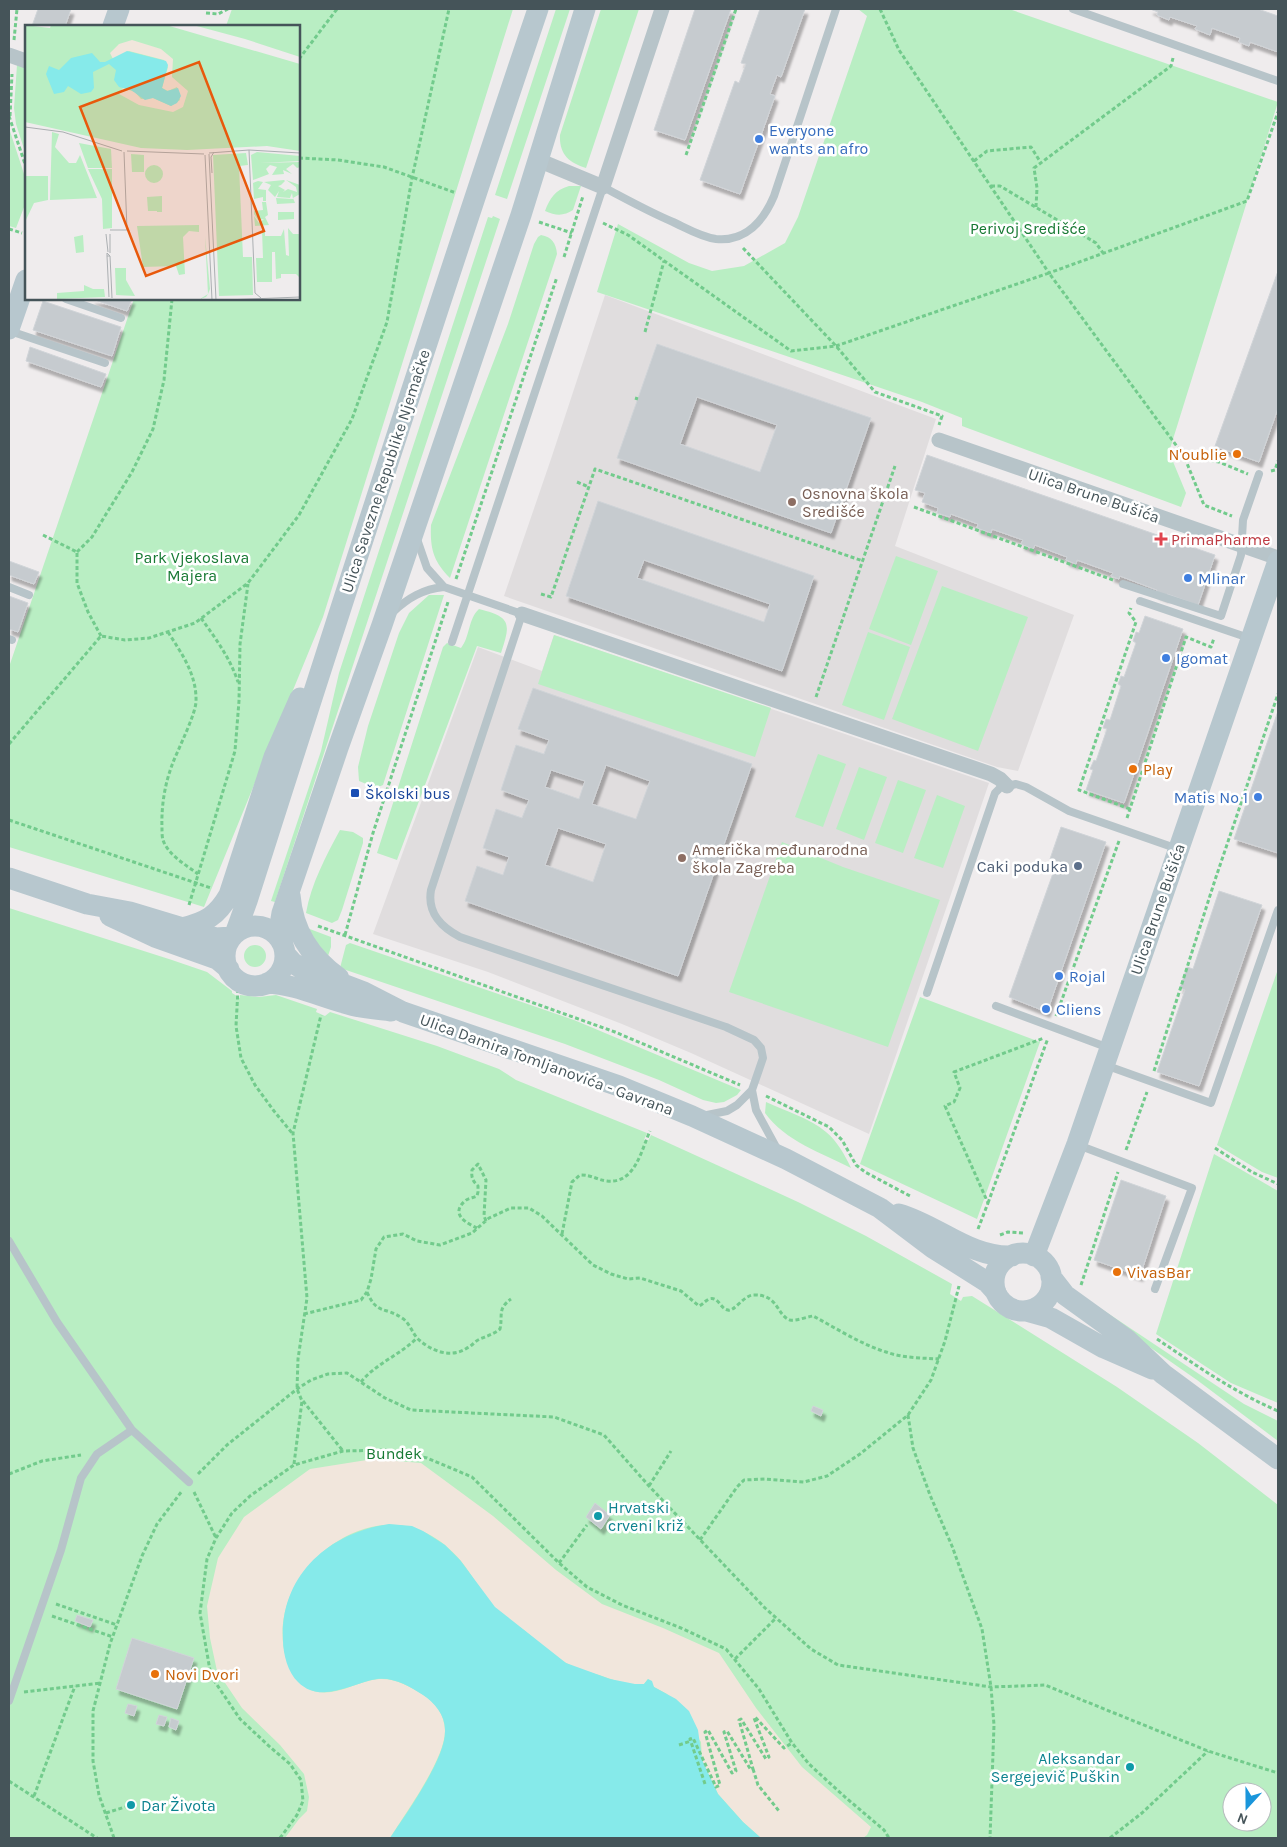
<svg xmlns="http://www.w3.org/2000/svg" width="1287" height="1847" viewBox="0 0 1287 1847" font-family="Karla,sans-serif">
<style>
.education{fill:#e0ddde}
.green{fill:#b9eec3;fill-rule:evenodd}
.sand{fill:#f1e6dc}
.water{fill:#86eaea}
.building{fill:#c6cbcf;stroke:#d0d4d8;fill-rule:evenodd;filter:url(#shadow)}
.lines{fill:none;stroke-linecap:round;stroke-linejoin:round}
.path{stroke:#72cb8c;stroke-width:3;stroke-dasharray:4 2.5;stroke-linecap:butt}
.lane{stroke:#b7c4c9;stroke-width:8}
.street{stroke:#b7c4c9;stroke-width:15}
.secondary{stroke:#b7c7ce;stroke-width:21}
.shop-dot{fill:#3f7fe0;stroke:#fff;stroke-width:2}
.food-dot{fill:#e8710a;stroke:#fff;stroke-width:2}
.education-dot{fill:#8d6e63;stroke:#fff;stroke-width:2}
.health-dot{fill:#e0444e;stroke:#fff;stroke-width:2}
.transit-dot{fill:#1a4fb4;stroke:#fff;stroke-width:2}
.service-dot{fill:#5c6f8a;stroke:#fff;stroke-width:2}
.culture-dot{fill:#0f9aa8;stroke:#fff;stroke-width:2}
.labels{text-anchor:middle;stroke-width:5;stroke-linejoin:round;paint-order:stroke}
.shop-label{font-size:16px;fill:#366cbe;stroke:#fff;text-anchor:start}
.park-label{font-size:16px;fill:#177933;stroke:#fff}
.food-label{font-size:16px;fill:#c56008;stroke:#fff;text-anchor:start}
.street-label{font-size:16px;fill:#455459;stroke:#fff}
.education-label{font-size:16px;fill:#785e54;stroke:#fff;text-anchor:start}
.health-label{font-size:16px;fill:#be3a42;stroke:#fff;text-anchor:start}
.transit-label{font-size:16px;fill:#164399;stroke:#fff;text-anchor:start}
.service-label{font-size:16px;fill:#4e5e75;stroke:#fff;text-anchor:end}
.culture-label{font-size:16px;fill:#0d838f;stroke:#fff;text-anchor:start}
.inset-road{fill:none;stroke:#abafb2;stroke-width:1}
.view{fill:#e8590c;fill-opacity:0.15;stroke:#e8590c;stroke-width:2.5}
.inset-edge{fill:none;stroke:#455459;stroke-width:2.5}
</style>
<defs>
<filter id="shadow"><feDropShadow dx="3" dy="5.5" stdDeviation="1" flood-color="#0004"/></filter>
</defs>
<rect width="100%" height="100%" fill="#efeced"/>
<!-- education -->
<path class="education" d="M605,295L936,419L895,546L1074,615L1018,771L997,767L504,596L551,459Z
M554,635L989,783L869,1134L691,1053L622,1024L488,972L373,934L478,647L542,671Z"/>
<!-- green -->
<path class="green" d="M232,9H513L323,617L204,907L9,847V667L134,299H299V26H226Z
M556,9H570L507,199L495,195Z
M601,9H639L586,168C569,163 559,154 560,135Z
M858,9H1009L1278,102L1169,452L1186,493L1181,507L962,426V418L922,402L597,292L618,224L689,263L712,271L744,266L785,243L798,217L865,22L867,16Z
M17,65L26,68V155L16,124L14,108Z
M9,128L26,180V202L16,228L9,226Z
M569,186H581L573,210C564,216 556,216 545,211C550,198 555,190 569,186Z
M493,216L500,219L275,902L271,901L321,751L339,673L488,217L492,218Z
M541,235C552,237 556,243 557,254L450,578C433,561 430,548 431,525L508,324L534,244L538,237Z
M896,556L938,571L911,645L869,629Z
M942,586L1028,617L978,751L892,719Z
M429,595H444L383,785L376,788L359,781L358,767L368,726L399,633L409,613Z
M479,609C511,617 511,623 501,653L477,646L397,860L377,853L443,647L447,643L461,648C470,637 468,619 479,609Z
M868,632L910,647L884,720L842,705Z
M554,635L771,708L755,757L538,684Z
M818,754L846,764L823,827L795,817Z
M859,767L887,777L864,840L836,829Z
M898,780L926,790L903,853L875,843Z
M937,795L965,806L943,868L914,858Z
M340,830L353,832L363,838V843L342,910L338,920L332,923L306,913C311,884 326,856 340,830Z
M782,842L843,867L940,900L888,1047L729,992Z
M9,908L172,960L207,972L232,991V993L240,998V995L259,997L276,995L317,1009L316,1012L325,1016L330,1012L437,1046L499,1069L516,1080L647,1133L644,1140L648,1141L651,1135L798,1202L866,1236L952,1284L950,1294L961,1301L963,1297L972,1296L1117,1387L1198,1443L1278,1505V1838H9ZM1232,1792H1262V1822H1232Z
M307,928L331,937V947L327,959Z
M350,943L574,1020L741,1090L737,1095L724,1102L716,1103L703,1100L659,1080L565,1044L340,968L346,945Z
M244 956a11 11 0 1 1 22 0a11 11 0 1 1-22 0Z
M1278,969V1178L1262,1172L1217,1145Z
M920,997L1040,1042L977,1219L860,1164Z
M766,1102C785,1111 810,1118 826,1132C837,1141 845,1155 851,1168C822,1153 785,1141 765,1113Z
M1214,1154L1278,1191V1403L1231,1383L1156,1334Z
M1085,1298L1244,1404L1278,1421V1441L1197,1380L1105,1316Z"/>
<!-- sand -->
<path class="sand" d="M373,1459L421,1463L493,1516L556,1570L602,1604L663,1628L719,1653L756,1708L802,1767L871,1827L867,1835L863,1838H761L743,1822L718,1794L702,1760L701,1742L667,1694L654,1687L648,1679L644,1684C631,1688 612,1679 599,1675C589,1672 578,1670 568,1664C553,1656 539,1642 525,1631C515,1623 504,1617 495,1608C482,1594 473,1576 461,1561C427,1521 383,1514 338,1541C298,1565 273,1613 286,1658C290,1672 297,1684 311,1690C334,1699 356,1681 379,1679C395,1678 409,1686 422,1694C435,1702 445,1715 445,1731C445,1759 405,1814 390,1838H285L299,1819L307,1811L309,1797L304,1774L280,1745L242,1708L217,1671L210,1638L207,1606L218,1558L244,1517L310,1469Z"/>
<!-- water -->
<path class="water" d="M389,1524L412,1526L423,1531L445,1545L460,1560L495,1607L566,1663L610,1679L635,1684H644L648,1679L652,1681L654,1687L676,1699L689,1711L698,1730L702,1760L718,1794L743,1822L761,1838H390C406,1814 445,1760 445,1732C446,1716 435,1703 423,1695C409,1686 394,1677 377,1679C351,1683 321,1705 298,1682C288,1673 283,1654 283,1640C280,1576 328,1533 389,1524Z"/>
<!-- building -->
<path class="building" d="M38,9H71L65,26H32Z
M695,9H731L685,140L654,130Z
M760,9H805L781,77L777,75L770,94L775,96L740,194L700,180L735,81L739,83L746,64L741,63Z
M1150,9H1258L1278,16V52L1250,42L1249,46L1239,42L1240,38L1212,28L1210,35L1195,29L1197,26L1170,17L1169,20L1157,15L1158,12Z
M1278,271V408L1259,462L1215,446Z
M92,299H132L127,311Z
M43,301L121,327L112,356L33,330Z
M657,344L871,418L831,533L617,458ZM697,397L777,425L760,472L680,444Z
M30,347L106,374L101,387L26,361Z
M927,455L1215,555L1198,605L1167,594L1166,597L1156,593L1157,590L1120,576L1119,579L1111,576L1113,573L1077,560L1076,564L1066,560L1067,557L1035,545L1033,549L1021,544L1023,540L992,529L991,533L977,528L978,524L951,514L950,517L937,513L938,508L922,502L925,493L915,490Z
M598,501L814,576L782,671L566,596ZM644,560L770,604L764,622L637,578Z
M9,561L39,572L34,584L9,575Z
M9,596L28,603L18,632L9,629Z
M1145,616L1183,629L1124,803L1086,790L1093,770L1090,769L1094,760L1096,761L1107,729L1103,728L1106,719L1110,720L1121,686L1118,684L1121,676L1124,677L1136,643L1133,641L1136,632L1139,633Z
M533,688L752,764L678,976L465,901L477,866L503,875L509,857L483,848L496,809L522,818L529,800L501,790L516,745L544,754L549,740L518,729ZM606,765L650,781L636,819L592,804ZM551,770L585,781L579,799L545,787ZM558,828L606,844L593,882L545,865Z
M1278,711V853L1234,839Z
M1061,827L1106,842L1047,1012L1009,997L1057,862L1050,859Z
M1219,891L1262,905L1199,1086L1157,1072L1185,990L1180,988L1187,967L1193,969Z
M1121,1180L1166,1196L1140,1276L1094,1260Z
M813,1406L823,1410L821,1416L811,1411Z
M595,1503L610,1515L601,1529L586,1517Z
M77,1615L93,1620L90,1627L75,1621Z
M132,1638L194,1658L177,1709L116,1689Z
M128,1704L137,1706L134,1716L125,1713Z
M159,1715L167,1717L164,1726L156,1724Z
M171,1718L179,1721L176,1730L169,1727Z"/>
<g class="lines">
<!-- path -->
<path class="path" d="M880,9L899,50L1049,273L1247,201L1278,112
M206,13L218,14L228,9
M14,40L17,9
M299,59L337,9
M9,116L26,167
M10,116L12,74
M686,155L736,9
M299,158L338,160L384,167L456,193
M974,161L987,151L1031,147L1041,163
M991,186H1000L1096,243L1103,253
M1036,207L1037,188L1034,168L1171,66L1173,58
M539,222L572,233
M603,223L628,235L791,351L836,346L1049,273L1184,456L1204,505L1232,516
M9,229L22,233
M743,248L836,346L875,392L942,416L939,425
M564,257L583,196
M645,332L664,261
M635,398L638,399
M1184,456L1219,462L1248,474
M1271,471L1275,470L1278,461
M577,482L589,487
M914,507L1113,580
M43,535L77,552V583L88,612L101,636
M77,552L92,537L132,472L153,429L164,380L172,299
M456,579L557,277
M541,594L551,597L595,469L863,561
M201,618C216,639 230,658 238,682
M168,632C182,654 197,675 196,702C195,714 183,739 178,751C166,776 161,802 162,829C162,832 162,837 163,840C168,855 186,865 198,874
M816,697L895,466
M9,744L101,636L125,640L149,638L195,623L248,583L299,515L352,419L387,322L412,178L449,9
M1130,809L1079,790L1136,622L1129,613L1131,608
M1127,818L1186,637L1211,647L1214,638
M9,820L211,888
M189,905L235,751L239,701L240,644L248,584
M318,926L615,1032L740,1085
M345,935L373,833L448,602
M238,989L236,1026L241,1058L255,1085L274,1111L292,1133
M1056,1016L1119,841
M1154,1071L1215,880L1278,694
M766,1096L829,1127L842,1140L856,1165L865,1172L910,1196
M1215,1148L1252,1172L1278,1184
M1126,1150L1147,1092
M988,1203L1048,1038
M477,1228C466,1223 450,1214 465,1201C468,1198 473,1198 477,1196L478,1192V1186C473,1181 471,1178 472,1170L478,1164L486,1180L484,1216L486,1221
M978,1229L988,1203L945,1106L954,1102L960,1088L954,1072L1044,1038
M562,1234L572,1182L580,1175C593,1175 597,1180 607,1181C635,1184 641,1151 650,1131
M1000,1235L1008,1232L1023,1233
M1081,1285L1118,1172
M367,1292C377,1315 384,1306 402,1318C410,1323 412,1333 418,1339C431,1351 451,1359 467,1348C472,1346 475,1341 480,1339C487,1336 494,1334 500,1329C503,1315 497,1309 511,1299
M304,1314L361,1300L367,1292L371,1279L376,1249L384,1237L403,1234L417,1241L440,1245L472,1233L489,1218L511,1208H529L542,1216L593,1265L611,1274L628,1279L640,1278L681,1291L699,1306C703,1304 705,1301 709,1299C719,1296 720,1309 728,1310C734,1312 743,1296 753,1295C779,1294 776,1315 790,1320C797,1321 806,1317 813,1316C836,1328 860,1344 886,1352C902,1358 922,1358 939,1359
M1157,1339C1197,1366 1234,1392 1278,1411
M361,1382C374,1365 401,1354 417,1338
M303,1401L343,1451
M908,1415L913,1448L930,1495L952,1546L982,1629L991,1687L994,1725L990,1838
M294,1464L302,1401L297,1389L298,1359L307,1298L293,1133L321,1015
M9,1474L42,1461L81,1455
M198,1474L227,1445L297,1389L311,1380L328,1374L347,1373L385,1398L411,1410L554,1417L604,1435L649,1486L765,1608L811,1649L838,1665L991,1687L1045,1685L1208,1751L1278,1773
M649,1486L671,1451
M194,1492L216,1538
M700,1540L737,1487L744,1480L765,1479L804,1482L827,1476L860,1454L908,1415L931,1380L945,1341L959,1286
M559,1563L587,1525
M56,1604L117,1625
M52,1616L113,1637
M735,1659L776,1618
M24,1692L101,1683
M679,1745L691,1741
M753,1769L758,1785L779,1811
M9,1781L97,1838
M705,1784L690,1739L693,1738L716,1787L720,1785L705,1732L708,1730L732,1773L736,1771L724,1732L727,1731L751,1770L753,1769L739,1720L741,1719L766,1759L769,1757L754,1718L755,1717L784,1748L792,1743
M34,1796L75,1686
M106,1813L125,1807
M114,1838L99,1795L93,1761V1711L110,1644L142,1556L157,1524L182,1491
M280,1838L297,1815L303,1801L301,1780L290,1764L270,1747L240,1719L211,1676L200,1613L207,1559L216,1538L232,1513L250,1496L294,1465L343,1451L387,1450L427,1458L472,1477L559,1563L587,1587L622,1605L681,1628L726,1649L759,1689L792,1743L809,1764L845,1797L884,1830L889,1838
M1110,1838L1142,1813L1208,1751"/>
<!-- lane -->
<path class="lane" d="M1073,9L1278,81
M66,299L121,318
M10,331L105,363
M417,539L427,568L444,587L522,614L431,890C427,913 441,927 460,937L726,1027L754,1040L761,1048L763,1058L752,1090L737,1105L727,1111L707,1115
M1123,584L1221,616L1241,555L1243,520L1259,474
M9,587L29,595
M1140,601L1249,638
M393,612C408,598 423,589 444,587
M9,639L12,640
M452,642L603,187C626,199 649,212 673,222C686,228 701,237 716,239C746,242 764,220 774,196L836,9
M927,993L995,793L1000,788L1016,784L1026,787L1069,811L1178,849
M996,1006L1109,1048
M1105,1065L1211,1103L1278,910
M752,1090L756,1110L776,1147
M1078,1145L1192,1188L1155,1289
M9,1241L57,1322L132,1430L189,1482
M9,1701L61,1550L81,1478L97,1454L132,1430"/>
<!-- street -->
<path class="street" d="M9,55L26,61
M538,160L603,187L662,9
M939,440L1278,558
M522,614L991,774L1000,779L1007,786"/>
<!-- secondary -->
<path class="secondary" d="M113,26L119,9
M9,329L26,280
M9,878L87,904L130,912L216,938L232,937
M290,895C293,931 310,957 339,978
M110,916L155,937L217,959L229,969
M225 956a30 30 0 1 1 60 0a30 30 0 1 1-60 0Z
M182,928C206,922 217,916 229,895L274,757L300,698
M235,934L247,901C342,603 438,305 538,9
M281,940L279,931L282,913L338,748L382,625L521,215L585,9
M285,954L293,963L301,968L364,992L403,1012L619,1086L692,1116L786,1159L880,1208L933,1248L987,1282L996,1292
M267,983C293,984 319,996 344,1003C359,1008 375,1009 391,1011
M899,1214C938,1225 970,1258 1012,1256
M994 1282a29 29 0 1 1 58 0a29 29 0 1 1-58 0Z
M1034,1256L1077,1144L1278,561
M1051,1277L1065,1295L1126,1339L1163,1374L1278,1459
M1026,1311L1051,1318L1104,1348L1152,1369"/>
</g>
<!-- markers -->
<g class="shop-dot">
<circle cx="759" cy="139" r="5"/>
<circle cx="1188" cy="578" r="5"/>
<circle cx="1166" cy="658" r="5"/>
<circle cx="1258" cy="797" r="5"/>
<circle cx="1059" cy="976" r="5"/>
<circle cx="1046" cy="1009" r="5"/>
</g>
<g class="food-dot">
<circle cx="1237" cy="454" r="5"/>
<circle cx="1133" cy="769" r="5"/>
<circle cx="1117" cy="1272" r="5"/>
<circle cx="155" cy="1674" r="5"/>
</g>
<g class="education-dot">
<circle cx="792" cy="502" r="5"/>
<circle cx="682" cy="858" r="5"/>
</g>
<path class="health-dot" d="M1158.5 531.5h5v5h5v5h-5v5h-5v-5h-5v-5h5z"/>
<rect class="transit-dot" x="350" y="788" width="10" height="10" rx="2.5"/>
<circle class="service-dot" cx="1078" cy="866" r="5"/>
<g class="culture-dot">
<circle cx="598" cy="1516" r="5"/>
<circle cx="1130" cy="1767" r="5"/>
<circle cx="131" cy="1805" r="5"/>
</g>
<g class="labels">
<!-- shop labels -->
<g class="shop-label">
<text x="769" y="136">Everyone<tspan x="769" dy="18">wants an afro</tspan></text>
<text x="1198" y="584">Mlinar</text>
<text x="1176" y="664">Igomat</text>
<text x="1248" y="803" text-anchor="end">Matis No 1</text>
<text x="1069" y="982">Rojal</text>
<text x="1056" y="1015">Cliens</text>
</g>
<!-- park labels -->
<g class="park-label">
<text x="1028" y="234">Perivoj Središće</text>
<text x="192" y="563">Park Vjekoslava<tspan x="192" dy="18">Majera</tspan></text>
<text x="394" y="1459">Bundek</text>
</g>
<!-- food labels -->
<g class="food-label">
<text x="1227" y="460" text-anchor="end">N'oublie</text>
<text x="1143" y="775">Play</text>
<text x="1127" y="1278">VivasBar</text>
<text x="165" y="1680">Novi Dvori</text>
</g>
<!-- street labels -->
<g class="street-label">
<text transform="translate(385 471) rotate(-72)" y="6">Ulica Savezne Republike Njemačke</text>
<text transform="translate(1094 495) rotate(19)" y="6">Ulica Brune Bušića</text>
<text transform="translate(1157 909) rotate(-71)" y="6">Ulica Brune Bušića</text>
<text transform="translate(547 1064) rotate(20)" y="6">Ulica Damira Tomljanovića - Gavrana</text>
</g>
<!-- education labels -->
<g class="education-label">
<text x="802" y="499">Osnovna škola<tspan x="802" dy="18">Središće</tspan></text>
<text x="692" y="855">Američka međunarodna<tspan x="692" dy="18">škola Zagreba</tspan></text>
</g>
<!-- health labels -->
<g class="health-label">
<text x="1171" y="545">PrimaPharme</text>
</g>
<!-- transit labels -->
<g class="transit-label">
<text x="365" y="799">Školski bus</text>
</g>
<!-- service labels -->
<g class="service-label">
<text x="1068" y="872">Caki poduka</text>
</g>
<!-- culture labels -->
<g class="culture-label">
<text x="608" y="1513">Hrvatski<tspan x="608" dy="18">crveni križ</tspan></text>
<text x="1120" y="1764" text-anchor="end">Aleksandar<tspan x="1120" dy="18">Sergejevič Puškin</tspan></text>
<text x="141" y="1811">Dar Života</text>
</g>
</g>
<!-- overview -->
<g transform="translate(25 25)">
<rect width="275" height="275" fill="#efeced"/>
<path d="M0,0L25,3L26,0H141L275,39V126L242,121L162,125L116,123L0,97ZM168,0H275V32L220,14ZM27,107L34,109L30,122L44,138H51L55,130L72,173L25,175ZM54,118L86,124L87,143H63ZM232,127L275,131V136L235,138L275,137V142L272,143L268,139L261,144L267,149L258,145L259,149L247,150L252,142L245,140L241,144L244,149L228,155L226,130ZM221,128L223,140L214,141L218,232H227L228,270L194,271L188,130ZM106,129L119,130V147H107ZM120 149a9 9 0 1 1 18 0a9 9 0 1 1-18 0ZM63,144H87V203L78,204L77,174ZM0,151H23V175L9,178L0,197ZM259,155L260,156L256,160L253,161L260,165L258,167L263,164L272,167L271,162L261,155L275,160V169L268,173L270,178L252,179L251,173L268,174L267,168L265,173L252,172L254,166L250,172L243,165L246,160L239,157ZM233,156L238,157L233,164L241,165V176H238V172L229,174L228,158ZM137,171V187H132V173V186H123L122,172ZM237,177H241L243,190L240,192L244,200L230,201L229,191L234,198L239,194L233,195L229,189V186L238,185ZM253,187H269V194L253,195ZM174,200V207L164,206L158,212L160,249L154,250L151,241L118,242L112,201ZM263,203L268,209H275V253L271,249H256V253L251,254L250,227H247V257H232L231,233H238L237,205H240V211H256L259,204L261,230L264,231ZM58,210L59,227L51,228L49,212ZM180,211L185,264L183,269L181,272L175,274L183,269ZM90,243H101V255L110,271L91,270ZM59,260L68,264H79L80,272L32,274V268L59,266Z" fill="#b9eec3"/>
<path d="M107,15L136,24L148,34L147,52L163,66L158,82L148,87L114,80L94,69L98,63L110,67L116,74L128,73L146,81L155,75L152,62L143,66L137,63L143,42L139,35L104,26L88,34L85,28L94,19Z" fill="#f1e6dc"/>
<path d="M102,26L141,36L143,40L137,63L142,66L153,63L156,71L152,78L146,81L128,73L120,75L106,65L94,62L89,55L91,45L84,39L68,47L69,63L66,67L56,69L43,61L39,67L29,69L21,49L24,41L34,45L46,33L67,28L75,37H80Z" fill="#86eaea"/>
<path class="inset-road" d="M0,102L38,107L97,126M224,125L230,268L236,273M102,126L179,129M184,128L224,125L275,128M184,129L191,275M180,130L187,275M187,148L186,132L189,127M85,205H102L99,127M81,209L83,227M85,228V209M82,231L84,272M85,231L82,228V231H85L87,273M200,275L275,272"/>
<path class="view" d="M174,37L239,206L121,251L55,82Z"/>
<rect width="275" height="275" class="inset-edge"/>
</g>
<!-- border -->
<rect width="1287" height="1847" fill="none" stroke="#455459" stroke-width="20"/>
<!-- north arrow -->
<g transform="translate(1247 1807) rotate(201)"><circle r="24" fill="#ffffff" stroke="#b5bbbd"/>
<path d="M0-4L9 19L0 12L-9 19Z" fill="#1a96db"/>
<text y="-8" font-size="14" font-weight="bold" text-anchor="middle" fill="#455459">N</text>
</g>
</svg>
